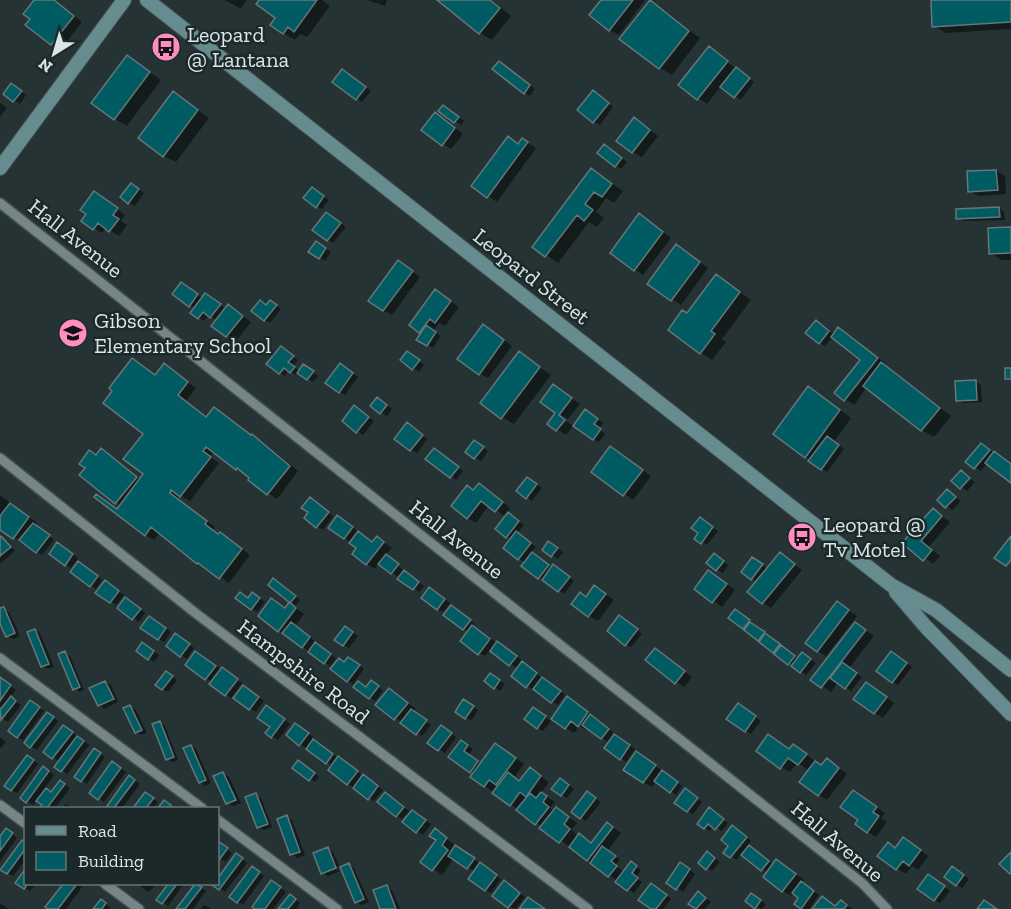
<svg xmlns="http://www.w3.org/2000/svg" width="1011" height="909" viewBox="0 0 1011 909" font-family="'Zilla Slab',serif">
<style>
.shadow{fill:#0007}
.building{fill:#005c62;stroke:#677779;stroke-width:1.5}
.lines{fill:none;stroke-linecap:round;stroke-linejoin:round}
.street-casing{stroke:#435051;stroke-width:12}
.secondary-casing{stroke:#435051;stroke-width:16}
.street{stroke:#768687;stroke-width:9}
.secondary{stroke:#668c8f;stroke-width:14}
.labels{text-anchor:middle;stroke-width:5;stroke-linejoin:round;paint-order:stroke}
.poi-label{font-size:22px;fill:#dce5e6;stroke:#1b292a;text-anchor:start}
.street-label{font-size:22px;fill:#dce5e6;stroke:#1b292a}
</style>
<rect width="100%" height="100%" fill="#253334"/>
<!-- shadow -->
<path class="shadow" d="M36,0H54L82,22L61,49L27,25L32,19Z
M225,0H247L241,9Z
M260,0H322L330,6L307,37L300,34L295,40L283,33L277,18Z
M367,0H387L385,6Z
M439,0H492L511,16L492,40L480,33Z
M602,0H645L619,35L610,30Z
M932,0H1011V29L946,33L934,26Z
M650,2L700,38L672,75L660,68Z
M709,48L754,82L741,100L721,86L707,104L680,85Z
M128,57L161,80L127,126L115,119Z
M505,66L535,89L530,96L525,93Z
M347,74L371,91L362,102L334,81Z
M17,88L26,95L20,104L5,94Z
M173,93L209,118L176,162L164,156Z
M598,95L613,107L600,125L594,122Z
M0,103L7,108L0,117Z
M449,110L464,121L461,125L440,111Z
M444,119L463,134L451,149L443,144Z
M635,119L658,136L642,157L633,152Z
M523,140L536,148L497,202L473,186Z
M610,149L627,162L621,169L599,153Z
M592,170L623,191L614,203L606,198L596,212L604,218L597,227L589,222L558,263L534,247Z
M996,171L1005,176L1006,194L978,196L970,191L968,173Z
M137,188L144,193L135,206L129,203Z
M318,192L329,200L322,209L316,206Z
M103,198L125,215L121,221L127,225L119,236L106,228L102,233L94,228Z
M999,208L1004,212L1005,220L963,221L958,218Z
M332,217L346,227L333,243L328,240Z
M648,220L671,238L643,275L635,270Z
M1011,229V260H1002L990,253Z
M316,243L331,252L325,261L311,251Z
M686,251L708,268L681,305L649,283Z
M399,262L420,277L392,315L383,310Z
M716,276L751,300L722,339L726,342L712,360L701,353L687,315Z
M187,287L203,298H211L226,309L237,311L251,322L236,341L213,326L217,320L209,315L204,321L198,318L195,308L174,294Z
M444,296L459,307L445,326L439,323L433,331L441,336L433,348L418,339L423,333L411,324Z
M276,305L281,309L270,323L265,320L267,307Z
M821,325L834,335L839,329L848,334L886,364L884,366L951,416L934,437L922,430L867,387L854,405L836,393L862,359L833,337L825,346L820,343Z
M484,326L512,346L488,378L479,373Z
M286,351L298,360L293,366L300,371L309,369L318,376L313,382L298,372L296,375L289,370L285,376L280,373Z
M519,353L551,375L514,424L502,417Z
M413,356L424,365L419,372L402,360Z
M164,365L196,388L186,401L208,418L215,409L223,414L252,436L262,441L298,471L277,499L250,480L252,477L237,469L214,452L210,457L219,463L190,501L180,495L177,499L215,527L213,530L229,539L250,555L229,583L160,532L154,540L145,535L97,495L118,510L121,506L81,475L101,450L113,457L141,480L146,474L145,434L156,376Z
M346,368L358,377L345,395L340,392Z
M976,382L981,385L982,402L963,403L957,400Z
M554,386L580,404L568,419L555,411Z
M820,395L851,418L834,442L844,449L827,472L806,457Z
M383,402L392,409L387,416L381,412Z
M355,407L374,421L363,435L344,421Z
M591,414L603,423L599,429L605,434L599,442L593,439Z
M560,417L573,426L566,435L549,424Z
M413,428L427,439L417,453L396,439Z
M480,445L488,451L481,461L467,452Z
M987,448L1011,464V481L988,463L981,471L968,462Z
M440,453L463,471L456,480L451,477Z
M619,453L651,476L633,500L593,471Z
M961,472L975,482L967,491L953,481Z
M533,482L542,488L532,501L527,497Z
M488,490L510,508L507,513L524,525L517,533L536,547L531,553L552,568L559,569L574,581L564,594L539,577L525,563L505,548L512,540L507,537L506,517L489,505L476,523L467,518L474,491Z
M948,491L961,501L952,510L939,500Z
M0,495L37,523L35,526L54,540L42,555L0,528Z
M316,502L333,516L323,530L317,526Z
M933,510L950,522L929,547L940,556L933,564L905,542Z
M343,520L373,543L377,538L392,548L385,556L424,586L419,592L379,563L375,569L367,564L358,548L345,538Z
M705,522L718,531L707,545L701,542Z
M1,538L7,541L15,551L0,564Z
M554,546L563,552L558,559L544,549Z
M63,547L78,558L71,568L66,565Z
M780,554L802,570L771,608L763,603L757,582L743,572L758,562L768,569Z
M720,558L728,565L723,573L717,570Z
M84,567L102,580L96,589L90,585Z
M709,572L735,590L722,607L696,588Z
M279,583L300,600L296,605L291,602Z
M111,585L124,595L116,605L98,592Z
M595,587L614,600L598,621L589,616L587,598Z
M435,592L450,603L443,612L438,609Z
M258,597L265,602L257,612L252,609L249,599Z
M131,602L145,613L139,622L119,608Z
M838,603L857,616L826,656L817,651Z
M290,604L304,614L295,626L315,641L313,642L336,658L330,666L278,630Z
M3,609L9,612L20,636L13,639L7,636L0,620V610Z
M457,610L475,624L473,627L522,660L520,662L565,695L558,705L533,688L532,689L527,686L518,669L490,650L485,656L479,653L469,632L464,629Z
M741,614L798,659L807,657L816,663L806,675L744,628Z
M625,620L642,634L631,647L626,644Z
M155,621L171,632L164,642L159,639Z
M864,629L874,636L849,668L862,677L851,691L838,682L831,692L813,680Z
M34,630L40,633L54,667L48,669L43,666Z
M351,631L358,636L349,648L343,645Z
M181,638L194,648L187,659L168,646Z
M148,647L159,655L154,662L149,659Z
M65,653L70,656L84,690L80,692L74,688Z
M664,655L692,677L684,687L676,682Z
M201,656L242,683L231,698L206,678Z
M897,656L912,667L898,685L878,671Z
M354,662L364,669L353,684L348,681L345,664Z
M172,676L177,680L168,692L163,689Z
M496,678L505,684L500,691L495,687Z
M0,679L16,690L10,698L21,705L8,722L0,717L3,708L0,706Z
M105,682L111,685L118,702L104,709L99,705Z
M377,685L383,691L375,701L355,687L367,688Z
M875,689L894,703L883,718L875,713Z
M249,690L264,701L256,712L235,698Z
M398,695L416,709L413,712L431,725L422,736L377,705Z
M568,698L596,718L614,733L612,734L635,749L626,762L621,758L609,743L589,728L587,730L579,726L574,733L566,728Z
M464,701L478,710L471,721L457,711Z
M36,705L44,711L23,740L18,737Z
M130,707L136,710L147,733L142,735L136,732Z
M743,708L761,721L751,734L729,719Z
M272,710L290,724L278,740L267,733L272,727Z
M539,712L551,721L543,731L538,728Z
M53,717L58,721L37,750L26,743Z
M160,722L165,726L178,760L173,762L167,759Z
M301,728L313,737L312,739L383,790L374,801L348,784L333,766L300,744Z
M69,730L89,745L67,774L56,766L60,762L45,751Z
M447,730L456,737L445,753L429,743Z
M0,737L6,742L0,749Z
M467,745L473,749L468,755L481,765L505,750L524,764L514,778L520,782L530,769L549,782L541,793L555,802L550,808L554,811L556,808L577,823L571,830L579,836L593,844L608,824L621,833L608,850L620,860L615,865L624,872L636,866L641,870L636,877L642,882L634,893L485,786L474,774L450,757Z
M191,746L196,749L211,783L205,786L200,782Z
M794,746L822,766L827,760L847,774L827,800L819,795L809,770L797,763L790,772L781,767Z
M100,753L105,757L87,784L76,777Z
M645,758L682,786L676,795L656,781L652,787L643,782Z
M33,760L38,764L17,793L11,790Z
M304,765L319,777L315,782L310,779Z
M118,766L126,772L104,802L99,798Z
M49,771L54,775L44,789L52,794L61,782L70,788L55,808H41L44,805L37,799L33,805L22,798Z
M223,773L229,777L241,803L233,806L227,803Z
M130,777L140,784L122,808H112L109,806Z
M566,783L574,789L567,798L562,795Z
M854,792L885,813L881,818L887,822L876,837L868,832L860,820Z
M691,793L702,802L693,814L688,811Z
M146,794L158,802L153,808H135Z
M386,794L409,811L402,819L379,802Z
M255,795L261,798L272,827L264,830L258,827Z
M593,796L601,802L586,821L573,812Z
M66,804L74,808H63Z
M90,805L96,808H97H88Z
M715,813L728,823L722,831L714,826L710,831L705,828Z
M418,815L431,824L423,835L404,822Z
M286,817L292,820L305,855L297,858L292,854Z
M435,830L501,879L491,893L485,890L475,872L454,858L442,875L422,861L438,840Z
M738,830L751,841L747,846L774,865L777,861L785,866L804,880L802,883L819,895L809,909H804L796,904L801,898L794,893L792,896L783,891L765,877L768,873L741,854L737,860L725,852Z
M12,833L17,838L0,861V839Z
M218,843L232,853L226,862L220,859L218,863Z
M26,844V859L13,876L7,873Z
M889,844L896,849L912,844L928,856L918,870L912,866L906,874L897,869Z
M328,848L333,852L340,868L331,863L329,865L340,871L328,876L323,873Z
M236,855L247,863L225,892L214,884H218V880Z
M712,856L720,862L712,871L707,868Z
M349,865L354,868L369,902L362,905L356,902Z
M686,867L695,874L683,892L668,882Z
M258,871L264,876L243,905L238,902Z
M958,871L969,879L962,888L957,885Z
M934,879L950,891L940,903L935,900Z
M17,882L26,884H36L30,891Z
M64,884H77L82,887L66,909H50L47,907Z
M142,884H156L149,892L140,886Z
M170,884L183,885L168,906L158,899Z
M197,884L206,891L193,909H178Z
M277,885L286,892L273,909H258Z
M510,885L525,897L516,909L509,907L495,896Z
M387,887L392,890L400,909H382Z
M657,888L671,899L663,909H653Z
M290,896L300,903L296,909H280Z
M703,896L711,902L705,909H699L690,903Z
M757,898L766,904L762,909L756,907Z
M822,898L837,907L841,902L853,909H813Z
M101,901L110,907L109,909H95Z
M0,903L9,909H0Z
M204,905L210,908L211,909H201Z"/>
<!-- building -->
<path class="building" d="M34,0H54L74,16L51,45L25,25L30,19L23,14Z
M259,0H317L294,32L288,27L283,34L270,25L275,18L256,4Z
M437,0H490L500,8L479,34Z
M601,0H633L609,31L589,15Z
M650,0L689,31L659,69L619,39Z
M931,0H1011V22L932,27Z
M709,46L728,61L697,100L678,85Z
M127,55L150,72L114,120L91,103Z
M499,61L530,85L524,94L492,69Z
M736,67L750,78L734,98L720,87Z
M342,69L366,87L356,100L332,82Z
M11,83L22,91L13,102L3,94Z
M593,90L609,103L593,123L577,110Z
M173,91L198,110L163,157L138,138Z
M443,105L459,117L454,123L438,111Z
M435,112L455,128L442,146L421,130Z
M634,117L650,130L632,153L616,141Z
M508,136L518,144L522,138L528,142L487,198L471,186Z
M604,144L622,158L615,167L597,153Z
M591,168L612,184L602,197L594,192L585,204L593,210L584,221L577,215L545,257L532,247Z
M996,170L998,190L968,192L967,171Z
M131,183L139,189L128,204L120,197Z
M312,187L324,196L316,208L303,198Z
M94,191L118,208L113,215L119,219L109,232L98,223L93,230L81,221L86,214L80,210Z
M999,207L1000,217L956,219V209Z
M326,212L341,223L327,241L312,230Z
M639,213L663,232L634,271L610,253Z
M1011,227V253L989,254L988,228Z
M316,241L326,248L319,259L308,252Z
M676,244L700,262L671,301L647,284Z
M398,260L413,271L383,311L368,301Z
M716,274L740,292L711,331L715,334L700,354L668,330L682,310L687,313Z
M181,282L198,294L189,307L172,294Z
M435,289L451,301L435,323L430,319L419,333L409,325Z
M205,293L221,304L210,318L203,312L198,319L190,313Z
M260,300L266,305L270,300L277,305L264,321L251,311Z
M228,304L243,316L226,337L211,326Z
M816,320L829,331L819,344L805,333Z
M483,324L504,340L479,375L457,359Z
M426,325L436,332L427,346L416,340Z
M838,327L878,358L844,401L834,393L860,360L831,337Z
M281,346L294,356L288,362L295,367L290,373L284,368L279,374L266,364Z
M407,351L420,360L412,370L400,360Z
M519,351L540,367L501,419L480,403Z
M132,358L155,375L164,363L188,382L178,395L206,417L214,407L251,435L252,434L290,466L267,495L248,480L249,478L237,468L236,470L206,447L203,451L211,457L180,497L171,490L170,493L207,521L205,524L218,534L220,532L242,549L219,579L198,563L197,564L151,527L145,536L94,497L96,494L117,509L143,474L123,459L143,434L103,403L112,391L109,388Z
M881,362L940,408L921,431L863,386Z
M340,363L353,373L339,393L325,383Z
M303,364L314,371L307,380L297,373Z
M1005,368H1011V379H1005Z
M976,380L977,400L956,401L955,381Z
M553,384L572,398L559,415L565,420L556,431L547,424L555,413L540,402Z
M808,386L840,410L805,458L773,434Z
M377,397L387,405L380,414L370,406Z
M354,405L369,417L356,433L342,421Z
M585,409L598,419L594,424L601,429L593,440L573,426Z
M407,422L423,435L410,451L394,439Z
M827,436L839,445L821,470L808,461Z
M474,440L484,447L474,459L465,452Z
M981,443L990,450L974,469L965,462Z
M610,446L643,470L623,496L591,472Z
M101,448L137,477L115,504L79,475L85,468L79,464L89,450L96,455Z
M434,448L459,467L450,478L425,459Z
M994,451L1011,464V483L985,463Z
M961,470L970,478L960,489L951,481Z
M527,477L537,484L526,499L516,491Z
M479,483L503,502L495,512L481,501L467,519L451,506L467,485L473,490Z
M947,489L956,497L945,508L937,500Z
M310,497L329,512L316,528L304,518L308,512L301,508Z
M10,503L29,517L13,539L0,530V516Z
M933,508L942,516L921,541L932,550L923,561L902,543Z
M508,512L519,521L506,538L495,529Z
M337,515L353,527L344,539L328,528Z
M700,517L713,527L701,544L694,539L698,533L691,528Z
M33,523L50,535L36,553L19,540Z
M358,531L372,542L377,536L384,542L366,565L352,554L356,548L349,543Z
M516,531L531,543L518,560L503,548Z
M1,536L11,547L0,556V537Z
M1011,536V560L1006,566L994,558Z
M548,541L558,548L551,557L542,550Z
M57,542L73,554L65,566L49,554Z
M532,552L549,565L538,579L521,566Z
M780,552L795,564L762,604L747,592Z
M714,553L724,561L716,571L706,563Z
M386,554L399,564L391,574L378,564Z
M752,557L763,564L751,580L741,572Z
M78,561L98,576L90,587L70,572Z
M553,564L570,577L558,592L542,580Z
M404,570L419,582L413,590L397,579Z
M708,570L727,584L712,603L694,589Z
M273,578L296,596L290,603L268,585Z
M105,580L119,591L110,603L95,593Z
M594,585L606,594L588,617L571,604L580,592L586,597Z
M429,587L445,599L437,610L421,598Z
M240,592L248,598L252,592L260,598L251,610L235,598Z
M125,597L141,609L132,620L117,608Z
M271,598L285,608L289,602L296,608L278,632L258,616Z
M837,601L849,610L817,652L805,643Z
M451,605L471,620L463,630L443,615Z
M4,607L15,633L6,637L0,624V608Z
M735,609L750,620L743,629L728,618Z
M619,615L638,629L625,646L607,631Z
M149,616L166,628L158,640L140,628Z
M291,622L310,637L302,648L282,633Z
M750,622L765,632L758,641L744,630Z
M855,622L866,630L821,688L810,680Z
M472,625L490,639L478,655L460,641Z
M345,626L353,632L343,646L334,640Z
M35,629L49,664L41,667L27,632Z
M175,633L190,644L180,657L166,646Z
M765,633L780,644L773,653L759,642Z
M497,641L517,656L509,666L490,651Z
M142,642L154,651L148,660L136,651Z
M315,642L331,654L324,664L308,652Z
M781,645L795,656L788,665L774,654Z
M655,648L685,671L675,684L645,660Z
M65,651L80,687L73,690L58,654Z
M195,651L216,666L205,680L185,665Z
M891,651L907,663L892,683L876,671Z
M802,652L811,659L800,673L791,666Z
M348,657L360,665L347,682L330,669L339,658L344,662Z
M522,661L537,673L526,688L511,676Z
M842,662L857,673L845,689L830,678Z
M222,667L238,679L225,696L209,684Z
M166,671L173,676L162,690L155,685Z
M490,673L500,680L494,689L484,681Z
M0,677L11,685L0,701Z
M542,677L561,691L551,703L533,689Z
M371,680L379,686L369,699L353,687L358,681L366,687Z
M105,681L114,699L98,706L89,688Z
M866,682L887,697L874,714L853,699Z
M243,685L259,697L249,710L233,698Z
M389,688L408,703L394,720L375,705Z
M11,696L16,701L1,720L0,710Z
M567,696L588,712L578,727L571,721L565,729L551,719Z
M463,699L474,706L465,719L455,712Z
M30,700L40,707L17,738L8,731Z
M738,703L756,716L745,732L726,719Z
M130,705L142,730L135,733L123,708Z
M266,705L285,719L271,738L265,733L270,727L257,718Z
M533,707L546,716L537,729L524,719Z
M411,709L427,720L416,735L400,723Z
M47,712L54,717L30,748L24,743Z
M590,714L609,729L601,739L582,725Z
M160,721L174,757L166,760L152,724Z
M295,723L309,733L299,746L286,735Z
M63,725L73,732L52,759L43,752Z
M441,725L452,733L438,751L427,743Z
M614,734L630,745L620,760L604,748Z
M768,734L789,749L793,744L807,754L798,765L788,758L780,769L756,751Z
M77,736L84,741L61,772L54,767Z
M313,739L333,754L326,764L306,749Z
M461,740L468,745L464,751L478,761L470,773L448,757Z
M495,743L516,758L496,785L489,780L484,787L470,777Z
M191,745L206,780L199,783L183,748Z
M94,748L101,753L81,782L74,777Z
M636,751L656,765L643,783L623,770Z
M27,755L34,760L11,791L4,786Z
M338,756L358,771L347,785L328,770Z
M827,758L839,768L818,796L799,782L815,761L821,765Z
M298,760L315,773L309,781L292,768Z
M112,761L121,768L98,800L89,793Z
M43,766L49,771L26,803L20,798Z
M530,767L541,776L526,797L520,792L510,806L492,793L508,772L519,781Z
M662,770L678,782L670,793L654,781Z
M223,772L236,800L226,804L213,776Z
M363,774L378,786L368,800L353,788Z
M129,775L135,780L114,808H110L107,806Z
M560,778L569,785L561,796L551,789Z
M60,780L65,784L47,808H39L42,805L36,801L46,788L51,792Z
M685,788L698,798L687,812L674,803Z
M853,790L877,807L873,812L879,816L867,833L855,824L858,820L840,807Z
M587,791L596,798L580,819L571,812Z
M145,792L154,798L146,808H133Z
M385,792L404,807L396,817L377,802Z
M541,792L547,796L543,802L549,807L535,825L516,810L530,793L536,798Z
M256,793L268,824L257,828L245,797Z
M164,800L171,805L168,808H158Z
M556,807L569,817L564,824L570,829L559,843L539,828Z
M709,807L724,819L715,830L708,824L704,829L697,824Z
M412,810L426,820L416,833L402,822Z
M287,815L300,852L290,855L277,819Z
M607,822L613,827L587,861L569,847L579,833L591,843Z
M732,825L747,837L730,858L723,853L728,846L721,840Z
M6,828L13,833L0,851V836Z
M435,828L447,838L442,845L448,850L432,871L420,862L436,840L429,836Z
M903,837L921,850L909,866L903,861L896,870L877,856L888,842L895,848Z
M22,840L26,843V848L7,874L0,870Z
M218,841L228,848L219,860L218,859Z
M455,845L475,858L467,869L448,856Z
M749,845L769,861L761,871L741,855Z
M602,846L616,856L611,861L617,866L608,877L590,863Z
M328,847L336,868L321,874L313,853Z
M707,851L715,858L706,870L698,863Z
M1011,852V873L1010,874L999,864Z
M236,853L243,858L219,890L212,885L218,884V878Z
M776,859L796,874L782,892L763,877Z
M631,861L637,866L632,873L638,878L627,891L615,882Z
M480,862L497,875L485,891L468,879Z
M680,862L690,869L676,890L666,883Z
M349,863L364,899L355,903L340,867Z
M252,866L260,872L237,903L229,897Z
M952,866L964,875L956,886L944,877Z
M26,868V884H28L24,889L15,883Z
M928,874L945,886L934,901L917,889Z
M271,880L281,887L265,909H255L252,907Z
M504,880L520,893L508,908L492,896Z
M801,881L814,891L801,909L794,904L798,898L792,893Z
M651,883L667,895L656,909H651L638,900Z
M63,884H77L58,909H48L45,907Z
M168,884H177L162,904L156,900Z
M195,884L202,887L185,909H176Z
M387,885L396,909H380L373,890Z
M698,891L706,898L696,909L688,904Z
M751,893L761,900L755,909L745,901Z
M290,894L296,899L288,909H278Z
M822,896L835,906L841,900L847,905L844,909H812Z
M528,897L545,909H519Z
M101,899L106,903L102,909H93Z
M984,900L997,909H977Z"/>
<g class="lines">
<!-- street casing -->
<g class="street-casing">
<path id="street" d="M0,203L862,883L887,909
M0,458L198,615L588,909
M0,658L202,808
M0,805L26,824
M218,820L337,909
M105,884L139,909"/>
</g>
<!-- secondary casing -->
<g class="secondary-casing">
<path id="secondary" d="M147,0L891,585L936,610L1011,670
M0,168L124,0
M896,592L926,627L1011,714"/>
</g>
<!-- street -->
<use href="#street" class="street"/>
<!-- secondary -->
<use href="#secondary" class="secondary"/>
</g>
<!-- icons -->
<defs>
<g id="bus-disc" transform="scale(1.5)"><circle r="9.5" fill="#fd8ebf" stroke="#1b292a"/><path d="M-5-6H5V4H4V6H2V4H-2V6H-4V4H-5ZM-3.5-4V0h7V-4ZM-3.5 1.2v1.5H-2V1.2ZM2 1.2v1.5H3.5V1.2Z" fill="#111"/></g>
<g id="school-disc" transform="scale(1.5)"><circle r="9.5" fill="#fd8ebf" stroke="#1b292a"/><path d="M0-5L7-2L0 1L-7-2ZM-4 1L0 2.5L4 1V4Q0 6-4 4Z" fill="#111"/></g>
</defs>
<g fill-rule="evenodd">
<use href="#bus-disc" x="166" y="47"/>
<use href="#school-disc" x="73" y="333"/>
<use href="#bus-disc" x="802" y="537"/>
</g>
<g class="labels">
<!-- poi labels -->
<g class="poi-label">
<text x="187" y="42">Leopard<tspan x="187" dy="25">@ Lantana</tspan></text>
<text x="94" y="328">Gibson<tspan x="94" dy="25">Elementary School</tspan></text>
<text x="823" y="532">Leopard @<tspan x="823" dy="25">Tv Motel</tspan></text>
</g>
<!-- street labels -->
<g class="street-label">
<text transform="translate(76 238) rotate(38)" y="8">Hall Avenue</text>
<text transform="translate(532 276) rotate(38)" y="8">Leopard Street</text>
<text transform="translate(457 539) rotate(38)" y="8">Hall Avenue</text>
<text transform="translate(304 671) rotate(37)" y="8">Hampshire Road</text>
<text transform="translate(838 841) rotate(40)" y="8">Hall Avenue</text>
</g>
</g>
<!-- legend -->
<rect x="24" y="807" width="195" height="78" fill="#1b292a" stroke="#687475" stroke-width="1.5"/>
<rect x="36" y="826" width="30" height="9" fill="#668c8f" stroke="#687475" stroke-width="1.5"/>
<text x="78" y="837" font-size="18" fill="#dce5e6">Road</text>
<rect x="36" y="852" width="30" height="18" fill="#005c62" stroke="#687475" stroke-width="1.5"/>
<text x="78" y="867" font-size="18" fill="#dce5e6">Building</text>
<!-- north arrow -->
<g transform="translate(54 54) rotate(217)" stroke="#1b292a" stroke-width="4.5" paint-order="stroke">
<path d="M0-4.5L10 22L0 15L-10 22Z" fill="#dce5e6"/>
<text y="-9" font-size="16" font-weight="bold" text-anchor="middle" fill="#dce5e6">N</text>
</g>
</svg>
